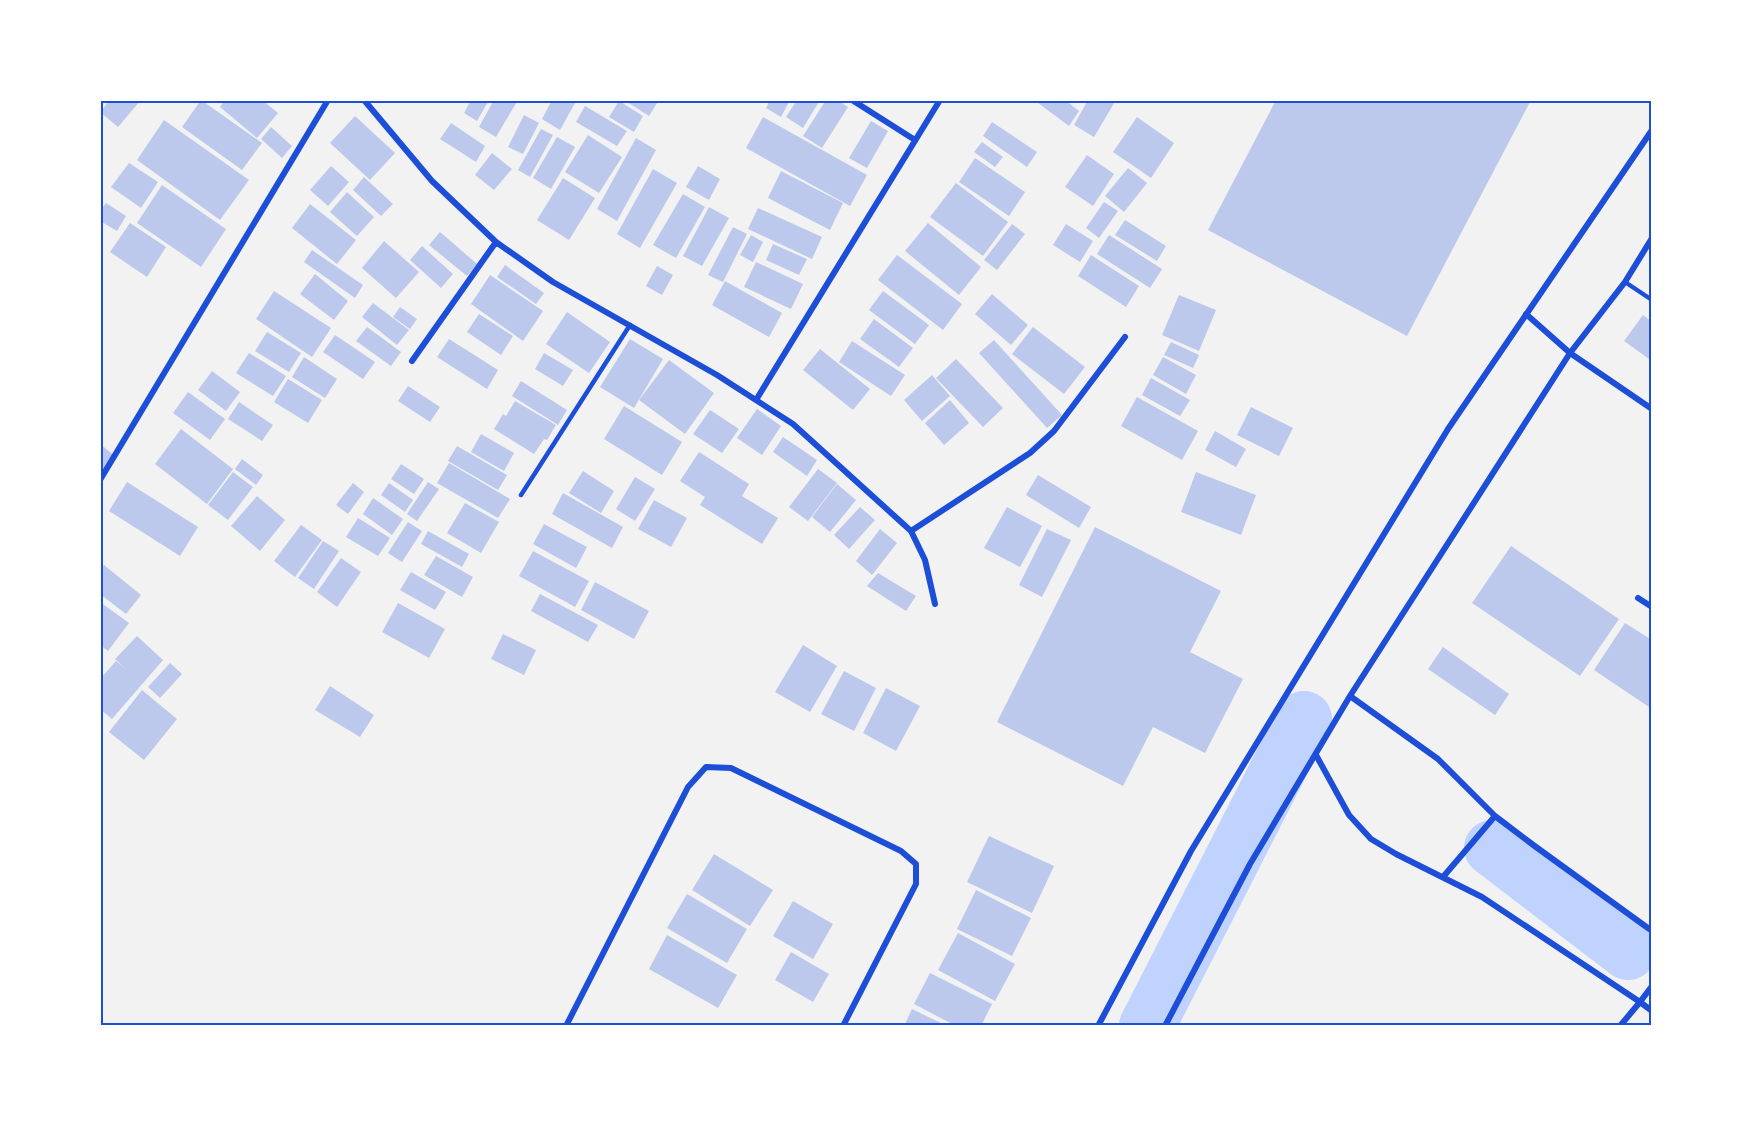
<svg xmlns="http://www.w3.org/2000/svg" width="1752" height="1126" viewBox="0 0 1752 1126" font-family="'Sofia Sans Condensed',sans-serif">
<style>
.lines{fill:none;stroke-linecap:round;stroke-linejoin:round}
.river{stroke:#bfd3fe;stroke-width:56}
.building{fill:#bdc9ec}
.service{stroke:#1d4ed8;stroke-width:4.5}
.minor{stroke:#1d4ed8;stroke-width:6}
.neatline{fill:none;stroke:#1d4ed8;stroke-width:2}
</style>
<rect width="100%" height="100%" fill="#f2f2f2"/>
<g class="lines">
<!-- river -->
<path class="river" d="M1492,848L1628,952
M1147,1026L1304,719"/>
</g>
<!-- building -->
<path class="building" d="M110,100H141L118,127L100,112Z
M201,100L262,143L242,170L182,127Z
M225,100H262L278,113L257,138L220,107Z
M471,100H489L477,121L464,113Z
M494,100H518L496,137L479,127Z
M552,100H571L575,103L560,130L542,119Z
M624,100H659L649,116Z
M770,100H790L781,117L766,108Z
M797,100H820L803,128L786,117Z
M826,100H837L848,107L822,148L803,136Z
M1034,100H1065L1079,111L1069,126Z
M1088,100H1116L1094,137L1074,125Z
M1276,100H1531L1407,336L1208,230Z
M619,101L643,116L634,132L609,117Z
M585,106L627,131L617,146L576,122Z
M524,115L539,123L523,154L508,147Z
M355,116L395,153L370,180L330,143Z
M763,117L867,175L850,206L746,148Z
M1137,117L1174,143L1151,178L1113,152Z
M164,120L249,180L220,220L137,160Z
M871,121L888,131L867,168L849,158Z
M992,122L1037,152L1027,167L983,136Z
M451,123L485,146L476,162L440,139Z
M271,127L292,146L282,158L261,139Z
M541,129L553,135L530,177L518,170Z
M588,135L622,157L599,193L565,172Z
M557,137L575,147L551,189L533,178Z
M636,138L656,150L617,221L597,209Z
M982,142L1003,157L995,167L974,152Z
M492,153L512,169L494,190L475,175Z
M1087,155L1114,174L1093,206L1065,187Z
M975,158L1025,192L1009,216L959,182Z
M129,163L158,182L141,208L111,187Z
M331,166L349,182L328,206L310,190Z
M698,166L720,179L709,200L686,187Z
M1128,168L1147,183L1124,212L1105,196Z
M653,169L677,183L640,248L617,234Z
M781,171L843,203L830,230L768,198Z
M364,177L393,204L381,216L353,190Z
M563,178L595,198L569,240L537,220Z
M956,183L1008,222L983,256L930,217Z
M162,185L226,229L201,267L137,223Z
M347,192L374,217L357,236L330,212Z
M683,194L705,207L676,258L653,245Z
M1104,202L1118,211L1099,238L1086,228Z
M106,203L126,216L117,231L100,221V211Z
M310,204L356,240L337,264L292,228Z
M709,207L729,218L702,266L683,256Z
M758,208L822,237L812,259L748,229Z
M1125,220L1166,246L1157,261L1115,235Z
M130,223L166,247L147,277L110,252Z
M928,223L981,267L959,295L905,251Z
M1012,224L1025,234L997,270L984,260Z
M1066,224L1093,241L1080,262L1053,245Z
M733,227L747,234L723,282L708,275Z
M440,232L477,264L467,276L429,245Z
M751,235L763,242L753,262L740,255Z
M1109,235L1162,269L1150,288L1097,254Z
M384,241L419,272L396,298L362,268Z
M773,244L807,259L799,275L766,260Z
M422,246L453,274L441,288L410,260Z
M312,250L363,285L355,298L304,262Z
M897,255L962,304L943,330L878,280Z
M1091,255L1139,286L1126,307L1078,276Z
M756,262L803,284L791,309L744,287Z
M505,265L544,293L536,304L497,277Z
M657,266L673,275L662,295L646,286Z
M315,274L348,301L334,320L300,294Z
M490,275L543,311L523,341L471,304Z
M725,281L782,313L769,337L712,305Z
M274,291L331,328L312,357L256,319Z
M883,291L929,325L915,344L869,310Z
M992,294L1028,325L1011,345L975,314Z
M1179,295L1216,310L1199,351L1162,335Z
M373,303L409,330L397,345L362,317Z
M400,307L417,319L410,329L393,317Z
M567,312L610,342L589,373L546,344Z
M479,314L513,336L501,355L467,332Z
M1643,315L1652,322V355L1649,359L1624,341Z
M874,319L913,348L899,367L860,339Z
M367,327L401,352L391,366L356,341Z
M1033,327L1085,367L1064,394L1012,354Z
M267,332L301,353L289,372L255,351Z
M335,335L375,362L363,379L323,352Z
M449,339L498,370L487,389L437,357Z
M630,339L663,359L634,408L600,387Z
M994,340L1062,415L1047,428L979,353Z
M852,341L905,375L891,396L839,362Z
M1171,342L1199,355L1193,368L1164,355Z
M820,349L870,389L853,410L803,370Z
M249,353L286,376L273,396L236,373Z
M544,353L573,370L563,386L535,369Z
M304,357L337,379L325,398L292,377Z
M1163,357L1196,375L1186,394L1153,375Z
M956,359L1003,408L983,427L936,378Z
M669,360L714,393L685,434L639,400Z
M212,371L240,392L226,411L198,390Z
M932,375L950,396L922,421L904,400Z
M1151,378L1190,400L1180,416L1142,395Z
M288,379L322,400L308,423L274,402Z
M521,381L567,410L558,425L512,396Z
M408,386L440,407L430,422L398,401Z
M188,392L225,419L210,440L173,413Z
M1137,397L1198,431L1182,460L1121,426Z
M950,400L969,423L944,445L925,423Z
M515,401L556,425L547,440L544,439L534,454L494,429L503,414L506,416Z
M239,402L273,425L262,441L228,419Z
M624,406L682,442L662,475L604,439Z
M1251,407L1293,428L1279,456L1237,435Z
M757,409L781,426L762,455L737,438Z
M710,410L739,429L722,453L693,434Z
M181,429L233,469L207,504L155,464Z
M1215,431L1246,449L1236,467L1205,450Z
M481,434L514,453L504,471L471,452Z
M783,437L817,460L807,476L773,452Z
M100,444L115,456L100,473Z
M457,446L507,475L498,490L448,461Z
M699,452L749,484L742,496L778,518L762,544L700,505L705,497L680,481Z
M242,459L263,475L256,485L235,469Z
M449,463L510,499L498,518L437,483Z
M401,464L424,479L414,494L391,479Z
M818,469L837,483L808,521L789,507Z
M583,471L614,491L601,513L569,493Z
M233,472L253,487L228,520L208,505Z
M1196,472L1256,495L1241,535L1181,512Z
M1038,475L1091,507L1079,528L1026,495Z
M635,477L655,489L635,521L616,509Z
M127,482L198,527L180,556L109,511Z
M428,482L439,489L417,521L407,514Z
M353,483L364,492L348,514L336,505Z
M389,483L413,500L405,512L381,495Z
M837,484L856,500L830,532L812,517Z
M563,493L623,527L612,548L552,514Z
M257,496L285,520L260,551L231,526Z
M373,498L403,519L392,535L363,514Z
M654,500L687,518L671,547L638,529Z
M465,503L499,522L481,553L447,533Z
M860,507L875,520L849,549L834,535Z
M1007,507L1042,526L1020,567L984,548Z
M358,518L390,538L378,556L346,537Z
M408,522L422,531L402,562L388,553Z
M544,524L587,547L576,568L533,544Z
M301,525L322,540L295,577L274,561Z
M1095,527L1221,591L1190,652L1243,679L1205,753L1153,727L1123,786L997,722Z
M880,529L897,543L872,575L856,561Z
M1047,529L1071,540L1042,597L1019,585Z
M428,531L469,554L462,567L421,544Z
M323,541L339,551L314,589L298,578Z
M1511,546L1619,619L1580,676L1472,603Z
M533,551L589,581L575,607L519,576Z
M436,556L473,577L462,597L424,575Z
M341,558L361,572L337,607L317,592Z
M104,565L141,595L126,614L100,594V570Z
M411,572L446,592L435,610L400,590Z
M878,573L916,596L906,611L867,586Z
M595,582L649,611L634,639L581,610Z
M540,594L598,625L588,642L531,611Z
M100,602L129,623L108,651L100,645Z
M398,603L445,629L429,658L382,632Z
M1625,623L1652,640V709L1594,670Z
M503,634L536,650L524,675L491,659Z
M137,636L163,660L112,719L100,709V679L116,661L127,670L115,659Z
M803,645L837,666L810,712L775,692Z
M1443,647L1509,694L1495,715L1428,669Z
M170,663L182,674L160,698L148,687Z
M844,671L876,688L854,731L821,714Z
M330,686L374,715L360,737L315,710Z
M886,688L920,706L896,751L863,733Z
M142,690L177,719L144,760L109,732Z
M989,836L1054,866L1032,913L967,882Z
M714,854L773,890L750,926L692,890Z
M976,890L1031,918L1012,956L957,929Z
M687,894L747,929L727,963L667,928Z
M793,901L833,924L813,959L773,936Z
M958,933L1015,964L995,1001L938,970Z
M667,935L737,975L718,1008L649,969Z
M791,952L829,974L813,1002L775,980Z
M930,973L992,1004L981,1026H956L914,1004Z
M912,1009L947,1026H904Z"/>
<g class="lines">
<!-- service -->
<path class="service" d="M1625,282L1652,300
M521,495L630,325"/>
<!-- minor -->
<path class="minor" d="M364,100L432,181L496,242L553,282L717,375L793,424L911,531L925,560L935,604
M852,100L915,140
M1526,314L1570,353L1652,409
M412,361L496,242
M756,400L940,100
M100,480L328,100
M911,531L1030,453L1054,431L1125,337
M1638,598L1652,607
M1350,696L1438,759L1495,816L1536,847L1652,931
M1316,755L1349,815L1371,839L1396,854L1482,897L1640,1002L1652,1011
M1443,877L1495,816
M566,1026L688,787L706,767L731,768L901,851L916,864V884L843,1026
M1098,1026L1191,851L1448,429L1652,130
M1165,1026L1250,864L1350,696L1570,353L1625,282L1652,238
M1620,1026L1640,1002L1652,986"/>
</g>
<!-- border -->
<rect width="1752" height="1126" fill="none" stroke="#ffffff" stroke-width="204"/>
<rect x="102" y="102" width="1548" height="922" class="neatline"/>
</svg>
